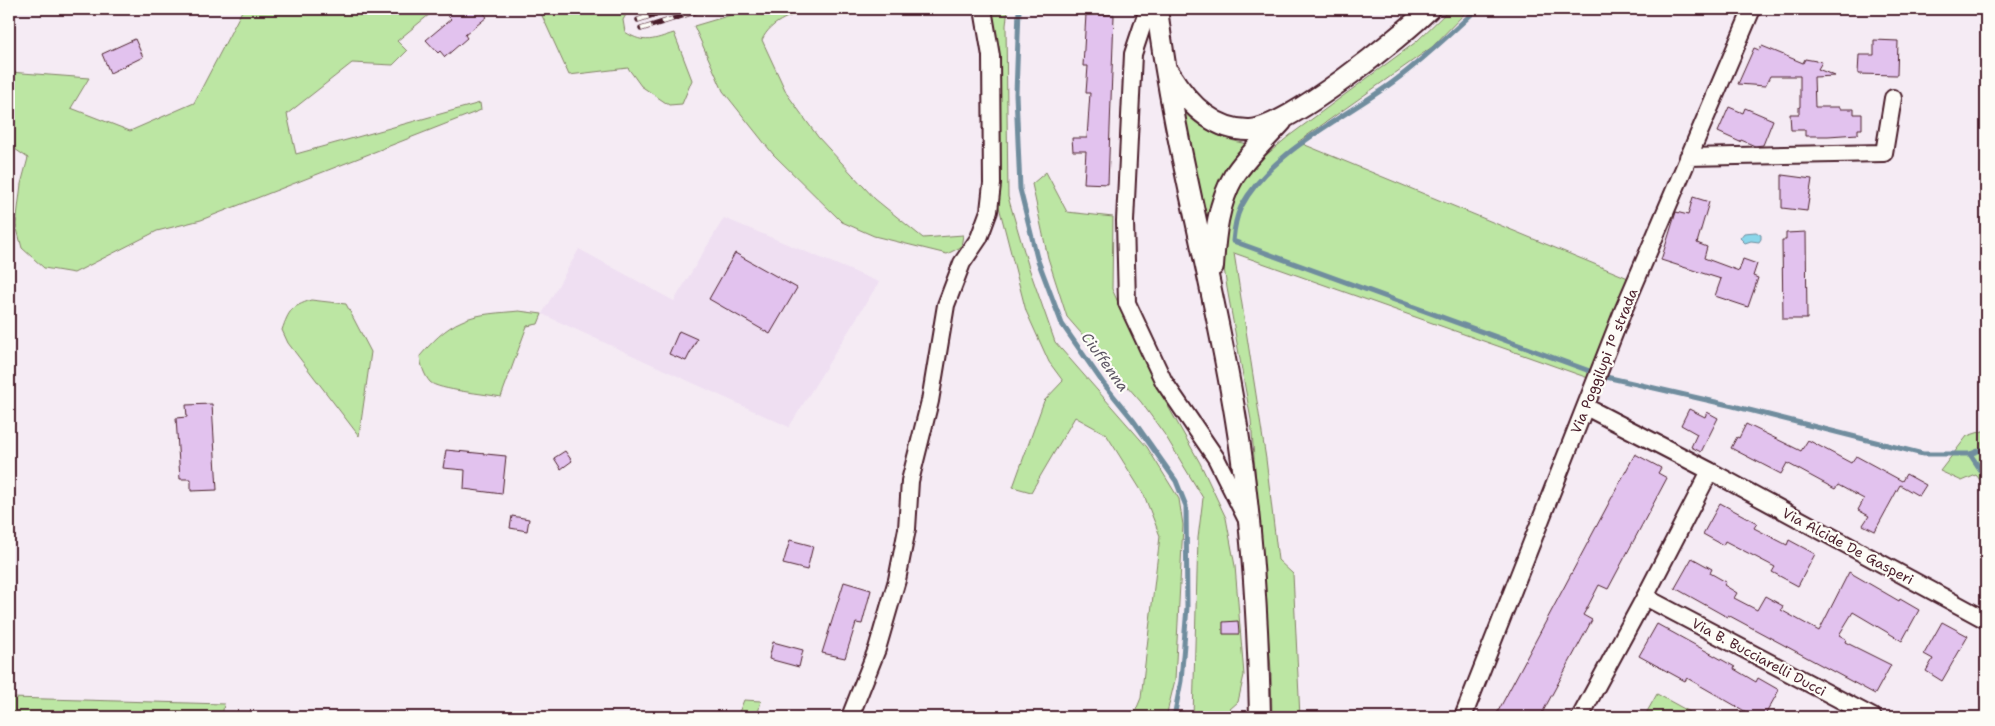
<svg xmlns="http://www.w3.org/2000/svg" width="1995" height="726" viewBox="0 0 1995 726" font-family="'Shantell Sans',sans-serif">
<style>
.built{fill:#efdff2}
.green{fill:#bce6a3;stroke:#838267}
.water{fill:#8ad6ea;stroke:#708d9e}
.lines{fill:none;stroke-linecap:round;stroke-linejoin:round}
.stream{stroke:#708d9e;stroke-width:5}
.building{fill:#e2c2ee;stroke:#4a1f2b}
.minor-casing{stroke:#4a1f2b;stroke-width:20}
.major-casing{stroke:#4a1f2b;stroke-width:24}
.minor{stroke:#fdfcf7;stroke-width:16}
.major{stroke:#fdfcf7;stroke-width:20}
.rail-casing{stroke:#4a1f2b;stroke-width:5.5}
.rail{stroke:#fdfcf7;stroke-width:4;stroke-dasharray:11;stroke-linecap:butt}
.labels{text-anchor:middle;stroke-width:4.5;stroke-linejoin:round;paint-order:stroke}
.street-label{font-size:14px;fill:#4a1f2b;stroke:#fdfcf7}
.water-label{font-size:15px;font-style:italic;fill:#5d5664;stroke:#fdfcf7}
</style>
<rect width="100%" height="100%" fill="#f5ebf4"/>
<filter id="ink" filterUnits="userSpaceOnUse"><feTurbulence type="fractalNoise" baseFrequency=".02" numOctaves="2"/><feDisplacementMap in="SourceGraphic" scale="10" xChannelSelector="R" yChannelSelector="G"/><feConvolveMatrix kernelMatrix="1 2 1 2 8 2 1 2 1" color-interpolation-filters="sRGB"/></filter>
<g filter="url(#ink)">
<!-- built -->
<path class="built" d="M724,218L879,282L789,427L542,314L579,249L674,301Z"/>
<!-- green -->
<path class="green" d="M243,9H436L397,41L407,51L393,65L352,63L287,114L296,154L480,103L481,110L201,220L157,231L74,273L44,268L22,248L16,225L21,184L28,158L9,145V72L89,78L71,108L130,131L194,103Z
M539,9H629L623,20L625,32C645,45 654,39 674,33L692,80L682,104L669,105L641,86L628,68L569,75Z
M751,9H813C794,14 771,20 762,40L787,94L818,137L875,199L923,238L963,235L961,247L947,254L874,236L842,222L773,154L723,91L694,26Z
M992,9H1008L1006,25L1008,197L1029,268L1055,342L1147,447L1179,499L1183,525L1175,680L1166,717H1133L1141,698L1160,536L1144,495L1106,434L1075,417L1031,492L1013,487L1044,401L1063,381L1049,362L1026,311L997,199L1000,110Z
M1450,9H1469L1432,47L1298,142L1633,280L1591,379L1234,253L1266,459L1278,560L1293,574L1300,717H1272L1271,670L1251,420L1227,288L1222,254L1225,226L1235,194L1259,161L1289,136L1416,42Z
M1178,107C1199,128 1220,140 1250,144L1234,161L1215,191L1205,231Z
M1046,172L1067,212L1113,217L1112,289L1151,376L1200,463L1226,518L1235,566L1244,675L1238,702L1221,717H1193L1198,538L1203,498L1165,435L1141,402L1067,317L1048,258L1032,184Z
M311,300L346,304L371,352L359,436L288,343L282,330C289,310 291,307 311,300Z
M519,311L542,314L538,324L527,326L501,397C487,394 438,390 430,382C424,375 421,365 420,356C431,343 445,328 462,321C478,313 501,313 519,311Z
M1986,430V487L1976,475L1962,481L1940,471L1967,436Z
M1657,694L1699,717H1644Z
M11,698L224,704L222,717H9Z
M744,700L761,701L757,717H737Z"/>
<!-- water -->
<path class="water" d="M1756,232L1761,235V239L1759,242L1751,241L1745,243L1740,238L1744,233Z"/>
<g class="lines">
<!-- stream -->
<path class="stream" d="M1019,9L1016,94L1020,189L1037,258L1062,324L1103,383L1133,420L1176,481L1186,506L1187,607L1181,681L1174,717
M1477,9C1450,34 1423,60 1393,82C1344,118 1270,152 1241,207C1236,217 1234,230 1233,241L1606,377L1733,406L1923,454H1970L1986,448
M1970,454L1986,478"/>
</g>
<!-- building -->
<path class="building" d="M457,9H480L487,17L465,35L467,38L445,57L440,51L438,53L426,40L451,19L448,16Z
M1086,14L1114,15L1108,184L1084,183L1086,151H1073L1072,138H1087L1090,93H1086L1088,66H1083Z
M135,39L143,57L110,73L102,54Z
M1874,40L1898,41L1897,75L1858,74L1859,55H1874Z
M1762,46L1803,63L1805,59L1822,62L1818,69L1835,76L1814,77L1815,107H1840V109H1854V114H1862V129H1858V134L1828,136H1805V130H1791L1790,114H1799V107H1800V76H1770L1765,86L1738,84L1754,48L1759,50Z
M1729,107L1743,113L1745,108L1773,120L1763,145L1755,146L1741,140L1740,142L1718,132Z
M1782,175L1812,179L1807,211L1782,208Z
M1693,197L1709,202L1697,243L1707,247L1704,258L1739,271L1743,259L1757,264L1753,276L1758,278L1748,307L1715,296L1721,279L1661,260L1676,212L1688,215Z
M1806,232L1807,319H1783L1782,240H1786V233Z
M735,253L797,288L770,334L709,299Z
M679,331L697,339L686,361L669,354Z
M212,404L217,490L191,491V479H180L176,418L187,417L186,405Z
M1689,409L1705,417L1707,412L1718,418L1701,452L1691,447L1697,434L1681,425Z
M1746,424L1801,451L1808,440L1851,463L1856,456L1902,481L1906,474L1926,485L1919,496L1900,485L1875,531L1863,525L1869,516L1858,510L1864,499L1838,485L1835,489L1787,463L1781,474L1731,448L1737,437L1739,438Z
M446,450L506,456L502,494L464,489L465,470L443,468Z
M565,451L572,461L561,469L554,458Z
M1635,454L1661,468L1658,473L1667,478L1608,589L1599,585L1586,610L1583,615L1592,620L1540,717H1495Z
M1720,503L1757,523L1754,528L1787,545L1789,540L1815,554L1798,586L1772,572L1775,567L1725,541L1723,545L1703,534Z
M512,516L529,519L527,531L510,528Z
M790,540L813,546L807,570L783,564Z
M1692,558L1712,569L1710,573L1726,582L1724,585L1737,593L1734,598L1757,610L1765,596L1783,606L1781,610L1819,631L1849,572L1899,601L1900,599L1919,610L1902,641L1853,612L1839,635L1846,639L1845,642L1891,665L1875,694L1728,615L1727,617L1675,588Z
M844,582L871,590L862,624L856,623L845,658L822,653Z
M1238,621L1239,634H1223V622Z
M1942,622L1968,636L1942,681L1926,671L1933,659L1924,654Z
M1657,624L1735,667L1734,669L1756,682L1758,678L1779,690L1764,717H1755L1687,678L1685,681L1639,656Z
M773,642L803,650L799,667L769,659Z"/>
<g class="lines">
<!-- minor casing -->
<g class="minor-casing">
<path id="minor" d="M1148,9L1133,54L1125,221L1127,303L1164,382L1216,458L1247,520
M1688,157L1884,153L1893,98
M1586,407L1710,471
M1645,597L1873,717
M850,717L877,649L897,580L907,529L910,481L930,401L946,305L962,263L979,238L989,211L992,184L991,56L983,9
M1463,717L1623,311L1752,9
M1580,717L1645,597L1710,471L1986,620"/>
</g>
<!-- major casing -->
<g class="major-casing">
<path id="major" d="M1157,9C1174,147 1214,282 1236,420C1252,518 1258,618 1260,717
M1169,73C1187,102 1214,131 1250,130C1287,129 1401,37 1429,9
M1213,266C1215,235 1218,203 1234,176C1245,158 1268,137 1282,121"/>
</g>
<!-- minor -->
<use href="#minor" class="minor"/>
<!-- major -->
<use href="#major" class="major"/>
<!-- rail casing -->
<g class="rail-casing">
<path id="rail" d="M638,20L671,9
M641,29L704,9"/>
</g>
<!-- rail -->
<use href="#rail" class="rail"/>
</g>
</g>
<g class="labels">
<!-- street labels -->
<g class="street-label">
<text transform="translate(1604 361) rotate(-68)" y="5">Via Poggilupi 1° strada</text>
<text transform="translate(1848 546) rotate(28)" y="5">Via Alcide De Gasperi</text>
<text transform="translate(1759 657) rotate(28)" y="5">Via B. Bucciarelli Ducci</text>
</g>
<!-- water labels -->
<g class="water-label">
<text transform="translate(1105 362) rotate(54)" y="5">Ciuffenna</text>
</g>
</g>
<!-- margin -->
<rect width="1995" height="726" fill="none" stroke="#fdfcf7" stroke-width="30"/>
<rect x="15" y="15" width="1965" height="696" fill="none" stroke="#4a1f2b" stroke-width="2" filter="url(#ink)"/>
</svg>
